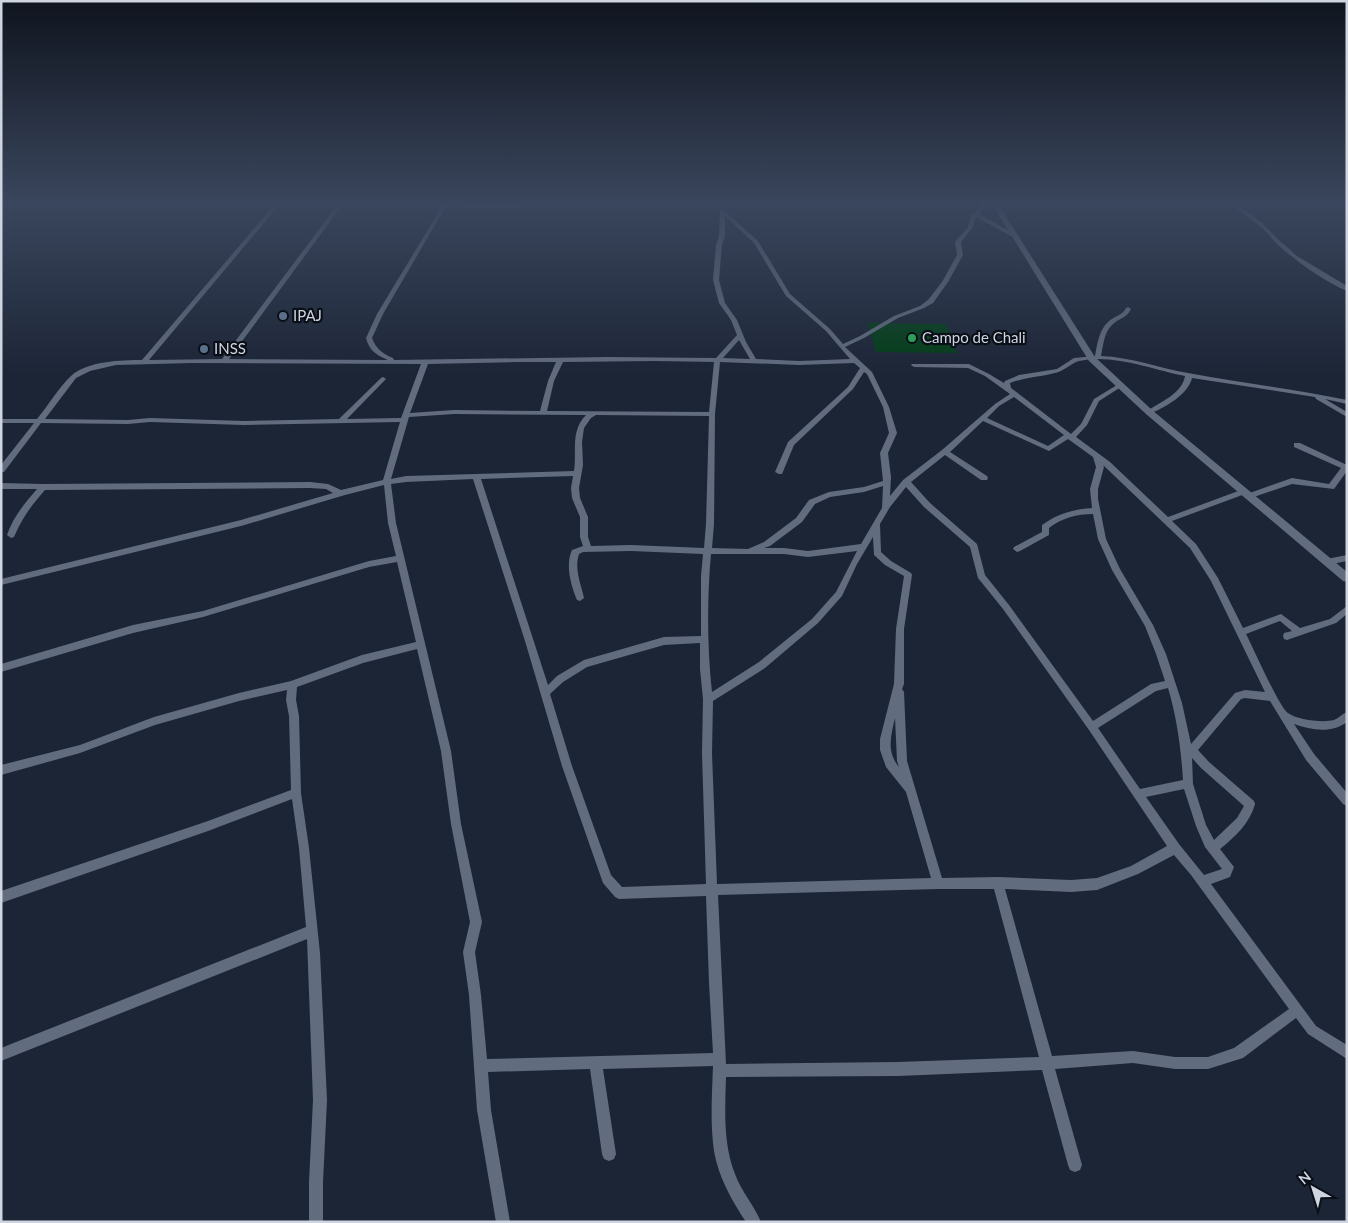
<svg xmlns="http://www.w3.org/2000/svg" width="1348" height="1223" viewBox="0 0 1348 1223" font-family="Lato,sans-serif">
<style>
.green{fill:#013e16}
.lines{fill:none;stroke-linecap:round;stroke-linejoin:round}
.minor{fill:#616c7f;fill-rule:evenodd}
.tertiary{fill:#616c7f;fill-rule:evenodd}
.service-dot{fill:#5c6f8a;stroke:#0a0e16;stroke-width:2}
.leisure-dot{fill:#2e9e5b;stroke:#0a0e16;stroke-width:2}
.labels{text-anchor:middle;stroke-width:4.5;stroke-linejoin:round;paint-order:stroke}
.far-poi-label{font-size:15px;fill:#ced5e0;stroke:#0a0e16;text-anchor:start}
</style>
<rect width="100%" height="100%" fill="#1c2536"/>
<!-- green -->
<path class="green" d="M868,323L946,324L957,353L876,352Z"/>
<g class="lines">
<!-- minor -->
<path class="minor" d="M275,204H280L149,360L222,359L338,204H343L229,359L388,360C376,355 369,350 366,338L377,314L441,208L440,204H445V208L383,314L372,338C376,349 383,354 393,358L394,360L608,357L716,358L737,335L731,320L719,303L713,280L716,245L719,236L720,211L719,209L721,208L758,241L790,294L830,329L843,344L860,336L894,316L920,306L928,300L942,282L957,255L955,242L968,227L971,215L979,209L980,204H985L983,210L979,214L1015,234V236H1011L976,217L973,227L961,242L963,255L948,282L933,303L924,308L898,318L864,338L845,347L872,372L889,407L897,433L888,453L891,477L890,496L903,480L942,450L995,404L1010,394L985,376L968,368L914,367L911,365L912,364H969L989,374L1004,383L1005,381L1019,375L1057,369L1074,358L1095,356C1097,345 1099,330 1108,322C1114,316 1122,316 1126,308L1128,307L1131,309C1127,318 1119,318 1112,325C1104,332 1103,346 1101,356C1131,357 1159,368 1188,373C1241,383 1294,389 1347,400V404L1325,399L1347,412V417L1316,399L1315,397L1192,378C1188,395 1164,408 1149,414L1146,412L1147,411C1160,402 1182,394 1185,376C1154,370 1112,353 1079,361C1071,363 1065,371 1055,373C1040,377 1025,377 1010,383L1011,388L1071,434L1081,424L1094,399L1117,385H1121V387L1099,401L1087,425L1076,437L1110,462L1168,517L1241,490H1247V494L1292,478L1329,484L1341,468L1294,447V443H1300L1347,465V471L1334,489L1292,484L1248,499L1245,498V494L1172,521L1196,544L1218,578L1243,628L1281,614L1300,628L1330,619L1347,606V614L1336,623L1287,640L1284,639L1283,636L1284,633L1292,631L1280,621L1246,634C1253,647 1279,707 1288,713C1297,720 1323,723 1334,720C1339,718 1342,714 1347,712V722C1331,734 1311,730 1294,724L1314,754L1347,793V806L1343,804L1306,760L1270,701L1245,698L1241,699L1198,750L1209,762L1254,801L1255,804C1250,823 1235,837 1220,849L1234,867L1230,877L1211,884L1316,1026L1347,1045V1059L1308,1034L1296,1018L1243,1058L1208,1069H1175L1133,1063L1055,1069L1082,1165L1080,1170L1075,1172L1070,1170L1068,1165L1042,1070L898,1076L726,1077C725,1110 723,1143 735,1174C741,1191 754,1205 761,1222H746C732,1201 718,1176 714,1151C710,1123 712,1094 713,1066L603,1069L616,1154L614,1159L609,1161L604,1159L602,1154L590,1069L488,1072L491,1110L510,1222H496L477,1110L469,995L463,952L470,922L451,824L441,751L417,649L363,663L297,687L296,700L299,716L301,793L309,848L320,953L327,1100L323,1182V1222H309V1182L313,1100L307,939L1,1061V1048L306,927L299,848L292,799L208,831L1,903V891L208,821L291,790L289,716L286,700L287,690L239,701L155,725L80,753L1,775V765L80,745L154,717L239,693L291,681L362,655L416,642L397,562L369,567L203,617L133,633L1,672V664L133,625L203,611L369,561L396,556L388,523L384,485L345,495L241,526L1,585V579L241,520L333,493L326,489L310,488L45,490C30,507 23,517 14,537L11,538L7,535C13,517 25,503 37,489H1V483L43,484L310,482L328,484L341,490L383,480L400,422L244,425L150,422L128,424L41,423L4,472H1V465L34,423H1V419H37C47,407 60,386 71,376C87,361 121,360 142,360ZM725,216L754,243L786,296L826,331L850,359L799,361L756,359L746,342L737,320L725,303L719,280L722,245L725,236ZM739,340L750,359L723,358ZM654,361L714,362L709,412L547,411L554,381L563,362ZM516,362H556L548,381L540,411L454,410L410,413L428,364ZM720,362L799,365L854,363L860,368L848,387L788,442L775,472L779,474H782L794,445L853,389L864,372L867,374L883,407L889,433L880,453L883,481L864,487L829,492L809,500L796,518L764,542L748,549L712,548L714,524L715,414ZM192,363L421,364L401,418L347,419L385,380L386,379L383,377L381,378L339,419L244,421L150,418L128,420L45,419L76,378L90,371L116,365ZM1014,397L1064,435L1048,446L987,418L999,406ZM454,414L586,415C570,431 577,451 574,471L406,476L391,479L409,417ZM596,415L709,416L706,524L704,548L631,545L591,546L588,537V517L580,498L579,488L583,465L582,442L584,428L591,418ZM983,421L1049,451L1068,439L1093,457L1096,467L1090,489L1092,508C1074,509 1057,514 1042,525V532L1014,547L1013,549L1017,552L1020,551L1049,535V528C1062,518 1077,514 1093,514L1098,539L1112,570L1145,626L1156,654L1165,681L1151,684L1093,721L1009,605L985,575L977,544L930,503L911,482L945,455L981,480H987L988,478L987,476L950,452ZM1103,465L1190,548L1211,581L1265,692L1245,690L1235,693L1191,744L1182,703L1166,654L1153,625L1120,569L1106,539L1098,499V489L1104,467ZM573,476L571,488L572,498L580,517V537L583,546L572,550C565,565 571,586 577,600L580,601L584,598C581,584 574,569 579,554L583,552L631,551L703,554L701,576V636L664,637L584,660L557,676L548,685L481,479ZM473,479L525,641L562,766L603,883L615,897L619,899L706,896L709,983L713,1053L487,1059L481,995L475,952L482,922L461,824L451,751L396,523L391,484L406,482ZM883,486L882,508L861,544L808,551L784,548H764L770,546L802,522L815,504L830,497L864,492ZM906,487L924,507L970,547L978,578L1003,609L1089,730L1167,846L1131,866L1097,878L1071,880L998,877L942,878L907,761L904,692L902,689L904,684V629L912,575L911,573L891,561L881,552L880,524L890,507ZM873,537L874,555L885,565L904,576L896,629L894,684L880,739V750L886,767L906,792L931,878L717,884L712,753L713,701L765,668L818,623L842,596L857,564ZM857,551L836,592L812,619L759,662L712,692C707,647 707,598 711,554H784L808,557ZM700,643V669L703,699L702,753L706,884L622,887L611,875L572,766L550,694L563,682L587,667L664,645ZM1168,688C1177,718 1181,749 1183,780L1140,789L1098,728L1156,691ZM895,718L897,761L899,767C886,751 891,736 895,718ZM1192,758L1201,768L1244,806L1237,818L1214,840L1206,825L1193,784ZM1184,789L1196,826L1205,847L1222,869L1204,875L1179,844L1146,797ZM1174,855L1191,875L1289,1009L1234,1048L1208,1057H1175L1133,1051L1052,1056L1005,889L1071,892L1097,890L1138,874ZM938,889H994L1039,1057L898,1062L726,1064L718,895Z
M1232,204H1237L1262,223L1280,241L1297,256L1347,286V291C1324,281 1297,262 1278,245C1272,239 1267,232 1260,226C1250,218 1240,213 1232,204Z
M1347,555V561L1327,565L1323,562L1327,559Z"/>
<!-- tertiary -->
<path class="tertiary" d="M336,204H779L776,206L490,208L339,206Z
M992,204H998L1095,357L1152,410L1347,572V582L1343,581L1146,414L1089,361Z"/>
</g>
<!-- sky -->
<linearGradient id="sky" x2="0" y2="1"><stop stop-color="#0f141e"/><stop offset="0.54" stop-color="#3a465d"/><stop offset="1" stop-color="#3a465d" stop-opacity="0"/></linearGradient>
<rect width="1348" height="375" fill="url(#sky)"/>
<!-- markers -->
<g class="service-dot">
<circle cx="283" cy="316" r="5"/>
<circle cx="204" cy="349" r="5"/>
</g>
<circle class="leisure-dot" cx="912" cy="338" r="5"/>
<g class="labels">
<!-- far-poi labels -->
<g class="far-poi-label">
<text x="293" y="321">IPAJ</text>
<text x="922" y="343">Campo de Chali</text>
<text x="214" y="354">INSS</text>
</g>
</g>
<!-- border -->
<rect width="1348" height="1223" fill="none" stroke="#ced5e0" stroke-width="5"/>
<!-- north arrow -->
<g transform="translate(1313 1188) rotate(321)" stroke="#0a0e16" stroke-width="4" paint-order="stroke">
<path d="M0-4L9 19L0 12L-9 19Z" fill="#ced5e0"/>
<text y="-8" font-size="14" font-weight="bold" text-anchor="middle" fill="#ced5e0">N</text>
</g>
</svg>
